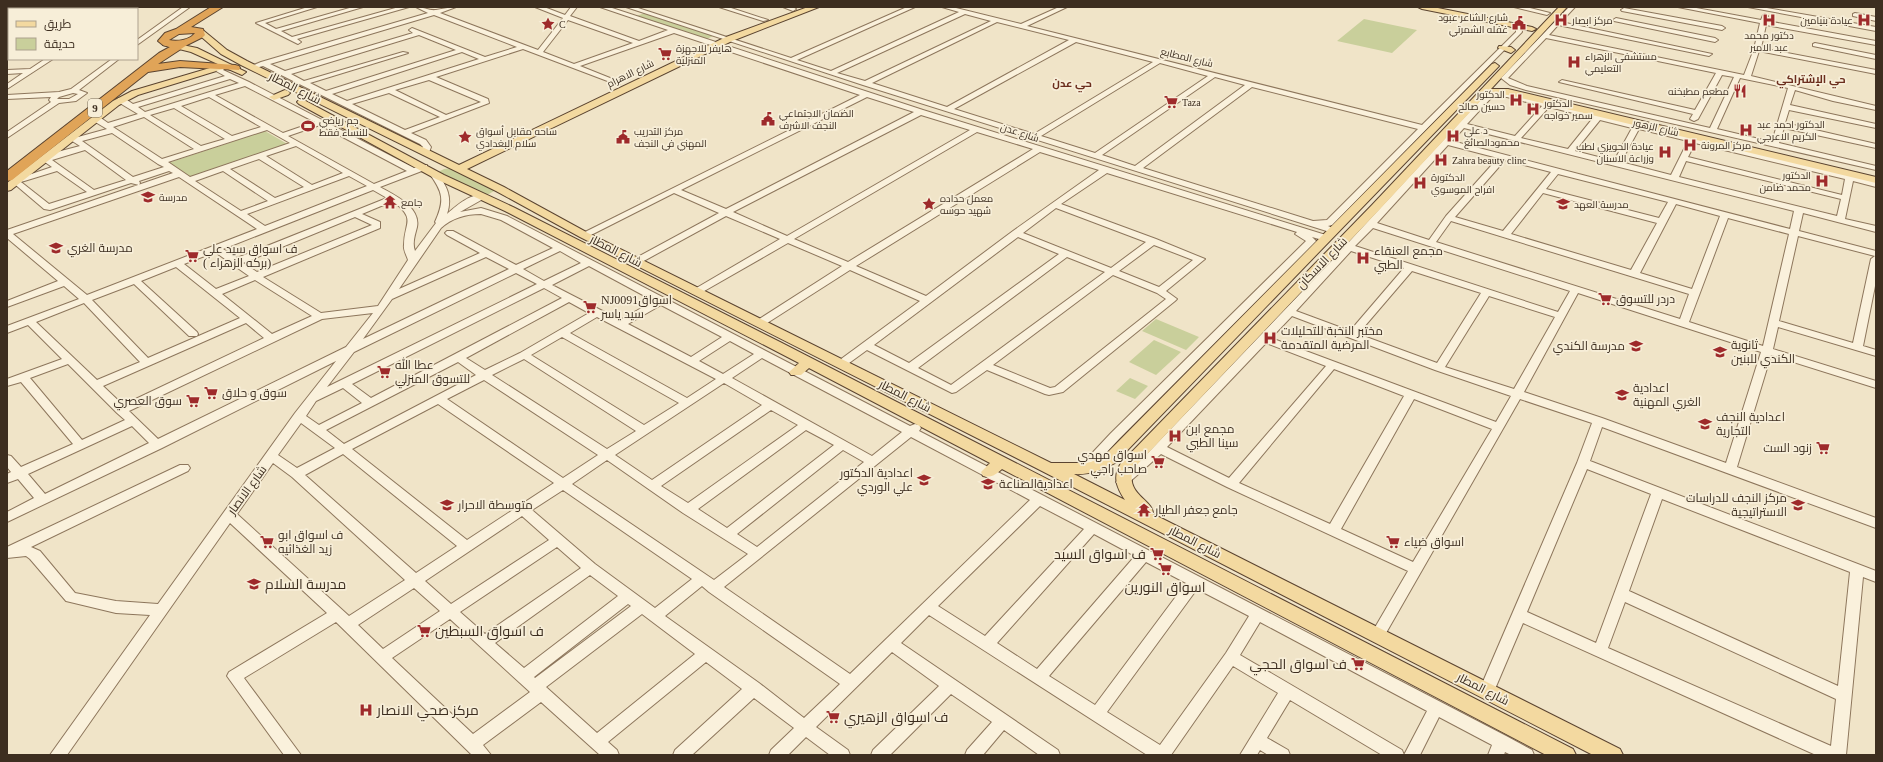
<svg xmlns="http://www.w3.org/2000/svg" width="1883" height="762" viewBox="0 0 1883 762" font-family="'Times New Roman',Cairo,serif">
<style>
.green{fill:#c9cf9b}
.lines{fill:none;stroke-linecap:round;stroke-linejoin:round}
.minor-casing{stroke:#8d765c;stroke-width:2}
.major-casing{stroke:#5b4430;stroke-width:2}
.highway-casing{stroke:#5b4430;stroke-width:2}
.minor{fill:#faf1dc;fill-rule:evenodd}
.major{fill:#f3d9a0;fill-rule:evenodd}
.highway{fill:#e0a458;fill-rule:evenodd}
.labels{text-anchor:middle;stroke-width:3.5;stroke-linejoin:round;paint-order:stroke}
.far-poi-label{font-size:10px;fill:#3d2e20;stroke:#f7eed8;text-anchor:start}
.far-street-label{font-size:10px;fill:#3d2e20;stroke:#f7eed8}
.far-neighbourhood-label{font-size:11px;font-weight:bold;fill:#6b2e1e;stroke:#f7eed8}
.shield{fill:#f7eed8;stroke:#756857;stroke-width:1}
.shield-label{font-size:11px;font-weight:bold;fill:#3d2e20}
.street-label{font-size:12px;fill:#3d2e20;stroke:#f7eed8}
.poi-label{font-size:12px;fill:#3d2e20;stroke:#f7eed8;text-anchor:start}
.near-poi-label{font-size:14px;fill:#3d2e20;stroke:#f7eed8;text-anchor:start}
</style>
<rect width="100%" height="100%" fill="#f0e4c8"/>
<!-- green -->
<path class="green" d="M645,13L713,36L707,39L636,16Z
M1364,19L1417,30L1392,53L1337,41Z
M265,131L289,145L192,178L168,163Z
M452,168L493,189L494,191L489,194H482L438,172L444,169Z
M1156,319L1199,337L1186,350L1142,331Z
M1154,340L1181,352L1156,375L1129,362Z
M1130,378L1148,386L1135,399L1116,391Z"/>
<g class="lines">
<!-- minor casing -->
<g class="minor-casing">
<path id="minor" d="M7,7H48L45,9L7,10Z
M50,7H71C66,10 55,10 50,7Z
M126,7H134L132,9H124Z
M183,7H190L137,45V40Z
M308,7H317L265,23L276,29L353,7H363L281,31L292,37L399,7H409L297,39L301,42L298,44L256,23Z
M416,7C423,7 430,11 436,10C443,9 449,7 456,7L440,13L538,50L563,18L535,7H544L565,15L571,7H577L570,16L639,41L668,30L600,7H609L923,110L1329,236L1331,238L1326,241L1312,237L1316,241L1314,243L1119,439L1088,472H1080L1078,469L1080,466L1111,433L1306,241L1295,234L1297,232L1107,173L1061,204L1156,239L1205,259L1166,291L1177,299L1175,301L1063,392L1049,395L1045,394L987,370L956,392L952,393L867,350L845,366H837L836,364L837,362L920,301L850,270L764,325H756L755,323L756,321L842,266L788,243L699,294H693L691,292L693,290L780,239L726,216L640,263H634L632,261L634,259L719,213L674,193L587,237H581L579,235L860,95L674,33L580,66L620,82V84L618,85L523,49L436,77L488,99L489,103L411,133L426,140L431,147L428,155H425L421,153L423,147L420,144L263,66L252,69L249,67L261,62L428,13ZM434,15L517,47L485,57L412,28L409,30L413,33L285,71L270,64ZM568,20L633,43L574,64L543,52ZM419,35L456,50L326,91L310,83L408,53L403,52L304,81L291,74ZM462,52L479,59L347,101L332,94ZM429,80L481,102L446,115L395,90ZM389,93L440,117L405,130L352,104ZM867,97L914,112L726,209L681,190ZM921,115L970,130L787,236L733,212ZM977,132L1033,149L848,262L794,239ZM1040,152L1099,170L1013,231L926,296L856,266ZM1056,208L1146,242L1111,268L1023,233ZM1018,237L1059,254L909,363L874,345ZM1154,245L1193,260L1159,287L1119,271ZM1067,257L1105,272L951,385L918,368ZM1113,275L1157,293L1166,299L1055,387L1050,388L993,365Z
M626,7H635L791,58L907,7H915L797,60L831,71L959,12L942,7H952L1021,24L1059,7H1067L1027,26L1422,125L1516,32V29L1510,26V24L1521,27L1522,32L1332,225L1328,226L1337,230L1333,233L863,85ZM965,14L991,21L865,81L837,73ZM997,22L1069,40L947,107L872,83ZM1076,42L1153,62L1034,134L954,109ZM1160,63L1208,76L1095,153L1041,136ZM1215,77L1245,85L1135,166L1102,155ZM1252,87L1418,129L1327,220L1313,221L1143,168Z
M719,7H728L768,20L763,21Z
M783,7H793L796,9L793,11Z
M1514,7H1526L1550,13L1547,15Z
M1569,7H1575L1561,22L1712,54L1709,56L1558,25L1549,35L1744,75L1754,49L1760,23L1678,7H1691L1761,20L1763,15L1765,14L1768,16L1767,21L1876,41V45L1766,25L1761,48L1876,70V74L1759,51L1751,76L1876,106V110L1833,101L1795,90L1790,105L1876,124V128L1789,110L1785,123L1876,144V148L1784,128L1779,143L1876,166V170L1526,90L1510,85L1501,78L1502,77ZM1546,38L1716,73L1695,110L1562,80L1559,82L1693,114L1690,119L1694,121L1698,119L1722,75L1734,77L1710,128L1527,86L1508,78ZM1740,78L1788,88L1772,142L1717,129Z
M1748,7H1761L1876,27V31Z
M1624,8L1722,26L1725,28L1722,30L1622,11L1621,10Z
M1855,13L1876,17V21L1853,16V14Z
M1616,18L1715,38L1718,40L1715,42L1614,21L1613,20Z
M9,37V42L7,43V38Z
M1815,43L1876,55V59L1813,46V44Z
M9,46V50L7,51V47Z
M45,59H53L7,89V84L23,73L7,74V70L30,69Z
M112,59H119L79,90L87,93L76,101L59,103L7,138V132L51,102L49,100L51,97L7,99V95L59,92L71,89ZM73,93L78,94L69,99H57L59,97Z
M221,66L226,67L223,70L249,82L414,168L427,165V169L380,187C394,195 421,207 417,227C415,235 412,243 415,251L436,223L435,222C445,200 443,192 429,173L433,171H436C446,185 453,196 447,214C456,206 471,193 483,195V199L460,212L481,208L507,216L910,426L915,424L919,425L921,428L919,431L1508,737L1532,750L1534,755H1511L1505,752L1504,755H1488L1492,745L1439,717L1420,755H1382L1290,700L1267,738L1288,750L1290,755H1268L1260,750L1257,755H1240L1278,693L1233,666L1171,755H1147L929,615L901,643L1058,750L1060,755H1039L1004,730L983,755H965L967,750L992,722L951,694L890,755H871L873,750L939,686L892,652L816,727L848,750L850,755H830L806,737L788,755H769L771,750L794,728L754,698L692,755H673L675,750L742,689L706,662L608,742L617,750L619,755H600L541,702L483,745L491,755H472L336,622L244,678L301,755H284L227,676L229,672L327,613L230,523L67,755H50L150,615L116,613L66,601L30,559L26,556L7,558V547L180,465H188L190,468L188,471L31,547L40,551L75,593L116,601L158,604L295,413L336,361L162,448L7,522V512L34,498L18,479L7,483V474L11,472L7,467V455L11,456L21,467L73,444L21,382L7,386V379L62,359L28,325L7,333V326L79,299L64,286L7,307V301L58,281L7,238V230L173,173L169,171L139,181L140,183L139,185L131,183L50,210L44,209L11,181L52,167L42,160V156L80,146L69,139V135L78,137L107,129L92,120V116H98L108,123L138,114L118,102V98H124L133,104L225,76L216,71ZM230,79L239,83L145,112L138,107ZM245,86L315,122L283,133L215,95ZM209,97L261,127L232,136L181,106ZM174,108L225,139L201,146L150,115ZM144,117L194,149L162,159L113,127ZM320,125L407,171L374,184L288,136ZM267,130L290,143L190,177L168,162ZM112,133L158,164L164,167L133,177L82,141ZM296,146L343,173L312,185L266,156ZM85,150L126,180L94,190L52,160ZM259,159L304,187L275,198L230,169ZM57,171L87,192L49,204L21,182ZM223,171L268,201L241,211L195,181ZM349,176L367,186L265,226L247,214ZM179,177L257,229L87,295L13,234ZM373,190L387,198L237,258L223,249ZM393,201C417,220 404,222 404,245C403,250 407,256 408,260L378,306L321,313L263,277L380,228V222L362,214ZM481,214L501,220L553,248L516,265L453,231H447L445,233L447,235L480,253L399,289L441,228C452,218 466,214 481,214ZM355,217L372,225L257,272L243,263ZM560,251L581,263L544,281L523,269ZM215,252L249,276L216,289L184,264ZM486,257L509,269L363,339L392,299ZM589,266L654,301L620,320L552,285ZM176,267L240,318L148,358L92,300L134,284L189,336H197L198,334L197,332L141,281ZM516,273L537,284L327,387L354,352ZM255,280L312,316L272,334L222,294ZM544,288L562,298L371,398L352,384ZM569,302L589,313L520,353L485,370L466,358ZM84,303L140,362L97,380L36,322ZM661,305L722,337L691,357L628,324ZM373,313L346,347L158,439L129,411L322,319ZM597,317L716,379L687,398L570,333ZM246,323L264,338L123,405L103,386ZM562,337L679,403L644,425L531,355ZM730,341L754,354L723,374L699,361ZM762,358L902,432L872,456L732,378ZM524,359L636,431L607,449L492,375ZM458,362L476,375L344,444L326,430ZM68,364L117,413L125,420L82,440L30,378ZM484,380L598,455L563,478L447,399ZM724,383L762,405L652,480L615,455ZM343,388L362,403L319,425L306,416L316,401ZM438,404L554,483L467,540L352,449ZM771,410L798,425L688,503L661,486ZM301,423L335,448L297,468L278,455ZM132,426L149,443L45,494L28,474ZM806,430L834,445L727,528L698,509ZM911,437L1030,500L850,674L724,587ZM843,450L864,462L757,547L737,534ZM343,454L457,546L416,573L305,475ZM607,460L683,513L748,554L714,580L572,484ZM273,463L292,477L405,580L349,616L237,514ZM563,490L692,579L655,608L595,564L532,510ZM1040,506L1084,529L985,636L938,606ZM522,516L549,540L451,604L425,581ZM1094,534L1135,556L1037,669L997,643ZM557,547L581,568L485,634L460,612ZM1146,562L1186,583L1095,705L1049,676ZM590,575L618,596L524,668L495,643ZM702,586L709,592L840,684L804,718L759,683L665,616ZM414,588L440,611L383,649L358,625ZM1197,589L1249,616L1226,653L1160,745L1107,712ZM628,604L631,606L535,678L534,677ZM642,614L695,654L597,733L546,687ZM450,619L530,692L473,734L392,658ZM1260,622L1427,711L1404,755L1402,750L1240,655Z
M1487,93H1507L1876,181V187L1853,181L1845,219L1876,226V232L1803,213L1799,231L1876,251V281L1863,346L1876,350V356L1778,327L1773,349L1876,381V388L1771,355L1737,467L1876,518V528L1602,427L1590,461L1876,571V582L1863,577L1846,755H1816L1523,623L1492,696L1487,697L1482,696L1479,691L1577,463L1592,423L1520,399L1382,640L1377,642L1372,640L1370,636L1408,571L1227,487L1161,454L1126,485H1118L1116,482L1144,457L1344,248L1345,245L1347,244ZM1492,97H1507L1542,106L1515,136L1467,124ZM1549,107L1593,118L1568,149L1521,138ZM1600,120L1632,128L1614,161L1575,151ZM1464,128L1794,211L1790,229L1452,141ZM1639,129L1688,141L1671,175L1621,162ZM1695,143L1845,179L1842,195L1688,157ZM1448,145L1498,158L1446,216L1429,240L1377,223ZM1505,160L1551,172L1503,231L1455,217ZM1686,161L1841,199L1837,216L1679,177ZM1558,174L1668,202L1659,218L1546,189ZM1543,193L1657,223L1631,270L1511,234ZM1676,204L1720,216L1692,289L1640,273ZM1728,218L1789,234L1763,346L1689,322ZM1451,221L1689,294L1680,319L1436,242ZM1373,228L1570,291L1558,312L1355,246ZM1798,236L1875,256L1871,259L1853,343L1779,321ZM1351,251L1404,268L1350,331L1296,311ZM1412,271L1481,293L1437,363L1358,334ZM1578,293L1761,352L1726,463L1602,418L1524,392ZM1489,296L1555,317L1514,389L1445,367ZM1292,316L1435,370L1511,396L1496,422L1271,338ZM1266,343L1326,366L1229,478L1167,447ZM1334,369L1404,396L1330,524L1239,483ZM1414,399L1492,429L1413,562L1341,529ZM1587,469L1651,494L1596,643L1527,612ZM1662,499L1850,572L1838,686L1629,591ZM1625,602L1836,699L1831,746L1608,648Z"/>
</g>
<!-- major casing -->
<g class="major-casing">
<path id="major" d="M808,7H819L732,41L467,169L504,187L588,233L1051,463H1084L1091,462L1105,455L1492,64L1495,63L1499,66L1115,463C1103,470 1089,475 1074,474L1125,500C1117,488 1112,477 1121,463L1372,205L1559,7H1567L1491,89H1508L1876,177V183L1508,95L1494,94L1485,96L1380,209L1133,469C1125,495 1153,499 1153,514L1620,749L1623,755H1593L1040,470L580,237L496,191L241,65L221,54L197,33L198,31H204L227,50L247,61L459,165L726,37Z
M1418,7H1433L1532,27L1536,29L1532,31L1422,9Z
M163,41L197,48L246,72L242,75L226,68L138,95L119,105L11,190L7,191V183L113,101L132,91L220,65L191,52L163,45Z
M1499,46L1511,47L1515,50L1511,53L1498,48Z
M285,90L288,91L290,93L288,95L274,100L269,97Z
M302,99L444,175L513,207L780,342L1573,749L1576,755H1546L1002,469C995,475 992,478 983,476L981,472L990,463L809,368L801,375H791L789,372L799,363L505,211L436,179L299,104L297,102L299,100Z"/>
</g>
<!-- highway casing -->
<g class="highway-casing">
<path id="highway" d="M211,7H223L191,27L203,29L205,35L203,37L187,45L158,64L180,61L235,65L239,66L240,68L239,70L180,67L148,72L12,180L7,181V171L159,53L170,47L163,45L158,41L165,33L176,29ZM195,33C190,40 177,42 169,40L179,34Z"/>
</g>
<!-- minor -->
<use href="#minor" class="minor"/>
<!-- major -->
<use href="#major" class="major"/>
<!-- highway -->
<use href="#highway" class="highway"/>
</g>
<!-- icons -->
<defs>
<g id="hospital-bare" transform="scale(1.08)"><path d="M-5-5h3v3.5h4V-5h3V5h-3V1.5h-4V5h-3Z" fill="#9e2a2b" stroke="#f7eed8" stroke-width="2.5" paint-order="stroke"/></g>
<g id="civic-bare" transform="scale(1.08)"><path d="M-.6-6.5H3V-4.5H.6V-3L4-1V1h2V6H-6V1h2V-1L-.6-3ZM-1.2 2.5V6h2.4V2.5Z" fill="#9e2a2b" stroke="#f7eed8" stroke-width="2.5" paint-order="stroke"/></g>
<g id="sight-bare" transform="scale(1.08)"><path d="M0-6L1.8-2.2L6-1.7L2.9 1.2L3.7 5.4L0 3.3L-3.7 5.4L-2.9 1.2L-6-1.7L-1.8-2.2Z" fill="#9e2a2b" stroke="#f7eed8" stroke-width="2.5" paint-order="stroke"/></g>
<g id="supermarket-bare" transform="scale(1.08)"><path d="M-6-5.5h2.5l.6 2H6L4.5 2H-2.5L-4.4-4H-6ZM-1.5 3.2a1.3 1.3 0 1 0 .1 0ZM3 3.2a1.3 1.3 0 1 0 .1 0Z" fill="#9e2a2b" stroke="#f7eed8" stroke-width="2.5" paint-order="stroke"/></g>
<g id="restaurant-bare" transform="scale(1.08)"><path d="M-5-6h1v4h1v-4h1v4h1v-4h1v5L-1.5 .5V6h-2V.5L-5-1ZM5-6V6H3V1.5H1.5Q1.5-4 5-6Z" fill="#9e2a2b" stroke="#f7eed8" stroke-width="2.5" paint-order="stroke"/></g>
<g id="stadium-bare" transform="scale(1.08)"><path d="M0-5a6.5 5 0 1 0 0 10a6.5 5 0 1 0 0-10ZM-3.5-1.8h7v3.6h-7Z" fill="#9e2a2b" stroke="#f7eed8" stroke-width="2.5" paint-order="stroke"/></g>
<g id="school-bare" transform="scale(1.08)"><path d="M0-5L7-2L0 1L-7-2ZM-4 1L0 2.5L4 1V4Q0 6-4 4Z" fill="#9e2a2b" stroke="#f7eed8" stroke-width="2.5" paint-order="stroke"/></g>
<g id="temple-bare" transform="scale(1.08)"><path d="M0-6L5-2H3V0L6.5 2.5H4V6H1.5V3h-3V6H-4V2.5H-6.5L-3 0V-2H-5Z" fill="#9e2a2b" stroke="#f7eed8" stroke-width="2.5" paint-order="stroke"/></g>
</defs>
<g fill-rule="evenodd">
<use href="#hospital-bare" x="1561" y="20"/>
<use href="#hospital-bare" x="1769" y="20"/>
<use href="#hospital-bare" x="1864" y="20"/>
<use href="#civic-bare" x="1519" y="23"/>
<use href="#sight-bare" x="548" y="24"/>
<use href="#supermarket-bare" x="665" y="54"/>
<use href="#hospital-bare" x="1574" y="62"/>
<use href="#restaurant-bare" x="1740" y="91"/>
<use href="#hospital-bare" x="1516" y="100"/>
<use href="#supermarket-bare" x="1171" y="102"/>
<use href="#hospital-bare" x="1533" y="109"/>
<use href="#civic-bare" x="768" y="119"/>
<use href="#stadium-bare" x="308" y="126"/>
<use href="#hospital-bare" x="1746" y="130"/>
<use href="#hospital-bare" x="1453" y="136"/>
<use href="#sight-bare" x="465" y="137"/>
<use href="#civic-bare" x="623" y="137"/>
<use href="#hospital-bare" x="1690" y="145"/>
<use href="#hospital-bare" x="1665" y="152"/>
<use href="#hospital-bare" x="1441" y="160"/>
<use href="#hospital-bare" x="1822" y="181"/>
<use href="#hospital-bare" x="1420" y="183"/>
<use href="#school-bare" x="148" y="197"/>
<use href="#temple-bare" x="390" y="202"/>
<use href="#sight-bare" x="929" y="204"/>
<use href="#school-bare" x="1563" y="204"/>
<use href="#school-bare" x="56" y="248"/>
<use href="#supermarket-bare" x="192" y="256"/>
<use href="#hospital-bare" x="1363" y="258"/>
<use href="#supermarket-bare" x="1605" y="299"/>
<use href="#supermarket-bare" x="590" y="307"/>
<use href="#hospital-bare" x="1270" y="338"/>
<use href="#school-bare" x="1636" y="346"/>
<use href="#school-bare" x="1720" y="352"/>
<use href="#supermarket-bare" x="384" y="372"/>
<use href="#supermarket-bare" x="211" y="393"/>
<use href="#school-bare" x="1622" y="395"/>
<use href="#supermarket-bare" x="193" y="401"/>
<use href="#school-bare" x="1705" y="424"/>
<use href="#hospital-bare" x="1175" y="436"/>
<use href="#supermarket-bare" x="1823" y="448"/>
<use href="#supermarket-bare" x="1158" y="462"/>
<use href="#school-bare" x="924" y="480"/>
<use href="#school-bare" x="988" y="484"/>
<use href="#school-bare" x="447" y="505"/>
<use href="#school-bare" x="1798" y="505"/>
<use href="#temple-bare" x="1144" y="510"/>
<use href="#supermarket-bare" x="267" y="542"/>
<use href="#supermarket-bare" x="1393" y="542"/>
<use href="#supermarket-bare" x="1157" y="554"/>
<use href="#supermarket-bare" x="1165" y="569"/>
<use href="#school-bare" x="254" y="584"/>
<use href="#supermarket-bare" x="424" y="631"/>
<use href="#supermarket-bare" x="1358" y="664"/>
<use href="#hospital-bare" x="366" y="710"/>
<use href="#supermarket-bare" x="833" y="717"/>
</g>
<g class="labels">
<!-- far-poi labels -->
<g class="far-poi-label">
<text x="1508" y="21" text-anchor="end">شارع الشاعر عبود<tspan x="1508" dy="12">غفله الشمرتي</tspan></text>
<text x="1572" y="24">مركز ابصار</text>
<text x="1853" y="24" text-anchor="end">عيادة بنيامين</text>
<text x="559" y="28">C</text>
<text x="1769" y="39" text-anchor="middle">دكتور محمد<tspan x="1769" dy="12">عبد الامير</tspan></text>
<text x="676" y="52">هايفر للاجهزة<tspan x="676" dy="12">المنزلية</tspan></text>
<text x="1585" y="60">مستشفى الزهراء<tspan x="1585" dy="12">التعليمي</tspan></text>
<text x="1729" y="95" text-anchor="end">مطعم مطبخنه</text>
<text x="1505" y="98" text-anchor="end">الدكتور<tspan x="1505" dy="12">حسين صالح</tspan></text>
<text x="1182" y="106">Taza</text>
<text x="1544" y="107">الدكتور<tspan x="1544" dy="12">سمير خواجه</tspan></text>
<text x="779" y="117">الضمان الاجتماعي<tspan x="779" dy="12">النجف الاشرف</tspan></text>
<text x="319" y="124">جم رياضي<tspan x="319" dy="12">للنساء فقط</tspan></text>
<text x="1757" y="128">الدكتور احمد عبد<tspan x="1757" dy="12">الكريم الاعرجي</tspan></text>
<text x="1464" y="134">د علي<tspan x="1464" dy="12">محمودالصائغ</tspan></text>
<text x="476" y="135">ساحه مقابل أسواق<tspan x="476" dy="12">سلام البغدادي</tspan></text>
<text x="634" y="135">مركز التدريب<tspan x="634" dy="12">المهني في النجف</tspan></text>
<text x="1701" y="149">مركز المرونة</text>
<text x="1654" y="150" text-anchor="end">عيادة الحويزي لطب<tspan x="1654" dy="12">وزراعة الاسنان</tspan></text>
<text x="1452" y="164">Zahra beauty clinc</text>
<text x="1811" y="179" text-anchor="end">الدكتور<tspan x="1811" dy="12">محمد ضامن</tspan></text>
<text x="1431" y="181">الدكتورة<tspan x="1431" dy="12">افراح الموسوي</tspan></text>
<text x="159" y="201">مدرسة</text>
<text x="940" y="202">معمل حداده<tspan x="940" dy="12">شهيد حوسه</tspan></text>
<text x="401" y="206">جامع</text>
<text x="1574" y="208">مدرسة العهد</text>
</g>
<!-- far-street labels -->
<g class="far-street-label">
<text transform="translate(1187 57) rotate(14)" y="4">شارع المطابع</text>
<text transform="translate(630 73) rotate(-26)" y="4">شارع الاهرام</text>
<text transform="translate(1656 127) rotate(13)" y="4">شارع الزهور</text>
<text transform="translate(1020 132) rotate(18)" y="4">شارع عدن</text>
</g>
<!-- far-neighbourhood labels -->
<g class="far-neighbourhood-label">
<text x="1811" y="83">حي الإشتراكي</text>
<text x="1072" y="87">حي عدن</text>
</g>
<!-- shield labels -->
<rect class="shield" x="88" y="99" width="14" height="18" rx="3"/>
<g class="shield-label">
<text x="95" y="112">9</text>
</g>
<!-- street labels -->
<g class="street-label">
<text transform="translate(295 88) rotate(27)" y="4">شارع المطار</text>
<text transform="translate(616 251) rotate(27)" y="4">شارع المطار</text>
<text transform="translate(1322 263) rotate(-46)" y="4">شارع الاسكان</text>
<text transform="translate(905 396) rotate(27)" y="4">شارع المطار</text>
<text transform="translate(247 490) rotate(-54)" y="4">شارع الانصار</text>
<text transform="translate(1195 542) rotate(27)" y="4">شارع المطار</text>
<text transform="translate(1483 689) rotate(27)" y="4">شارع المطار</text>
</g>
<!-- poi labels -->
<g class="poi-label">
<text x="67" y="252">مدرسة الغري</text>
<text x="203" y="253">ف اسواق سيد علي<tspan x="203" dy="14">( بركه الزهراء)</tspan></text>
<text x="1374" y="255">مجمع العنقاء<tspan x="1374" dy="14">الطبي</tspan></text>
<text x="1616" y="303">دردر للتسوق</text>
<text x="601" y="304">NJ0091اسواق<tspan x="601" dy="14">سيد ياسر</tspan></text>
<text x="1281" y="335">مختبر النخبة للتحليلات<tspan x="1281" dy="14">المرضية المتقدمة</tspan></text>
<text x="1731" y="349">ثانوية<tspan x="1731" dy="14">الكندي للبنين</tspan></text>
<text x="1625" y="350" text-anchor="end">مدرسة الكندي</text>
<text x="395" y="369">عطا الله<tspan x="395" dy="14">للتسوق المنزلي</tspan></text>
<text x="1633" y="392">اعدادية<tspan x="1633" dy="14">الغري المهنية</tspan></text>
<text x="222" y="397">سوق و حلاق</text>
<text x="182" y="405" text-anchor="end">سوق العصري</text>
<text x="1716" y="421">اعدادية النجف<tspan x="1716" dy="14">التجارية</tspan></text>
<text x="1186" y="433">مجمع ابن<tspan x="1186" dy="14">سينا الطبي</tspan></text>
<text x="1812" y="452" text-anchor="end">زنود الست</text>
<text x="1147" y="459" text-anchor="end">اسواق مهدي<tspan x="1147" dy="14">صاحب راجي</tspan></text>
<text x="913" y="477" text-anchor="end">اعدادية الدكتور<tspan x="913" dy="14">علي الوردي</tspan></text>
<text x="999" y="488">اعداديةالصناعة</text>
<text x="1787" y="502" text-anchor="end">مركز النجف للدراسات<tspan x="1787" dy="14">الاستراتيجية</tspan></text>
<text x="458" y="509">متوسطة الاحرار</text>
<text x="1155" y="514">جامع جعفر الطيار</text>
<text x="278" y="539">ف اسواق ابو<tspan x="278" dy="14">زيد الغذائيه</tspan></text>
<text x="1404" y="546">اسواق ضياء</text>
</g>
<!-- near-poi labels -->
<g class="near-poi-label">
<text x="1146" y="559" text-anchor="end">ف اسواق السيد</text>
<text x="265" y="589">مدرسة السلام</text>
<text x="1165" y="592" text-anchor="middle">اسواق النورين</text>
<text x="435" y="636">ف اسواق السبطين</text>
<text x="1347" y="669" text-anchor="end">ف اسواق الحجي</text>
<text x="377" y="715">مركز صحي الانصار</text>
<text x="844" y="722">ف اسواق الزهيري</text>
</g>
</g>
<!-- border -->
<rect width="1883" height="762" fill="none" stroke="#3d2e20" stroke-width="16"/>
<!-- legend -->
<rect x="8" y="8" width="130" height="52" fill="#f7eed8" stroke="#ada18e"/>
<rect x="16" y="21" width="20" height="6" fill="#f3d9a0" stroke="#ada18e"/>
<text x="44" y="28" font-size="12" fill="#3d2e20">طريق</text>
<rect x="16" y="38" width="20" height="12" fill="#c9cf9b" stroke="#ada18e"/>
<text x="44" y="48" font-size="12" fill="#3d2e20">حديقة</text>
</svg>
